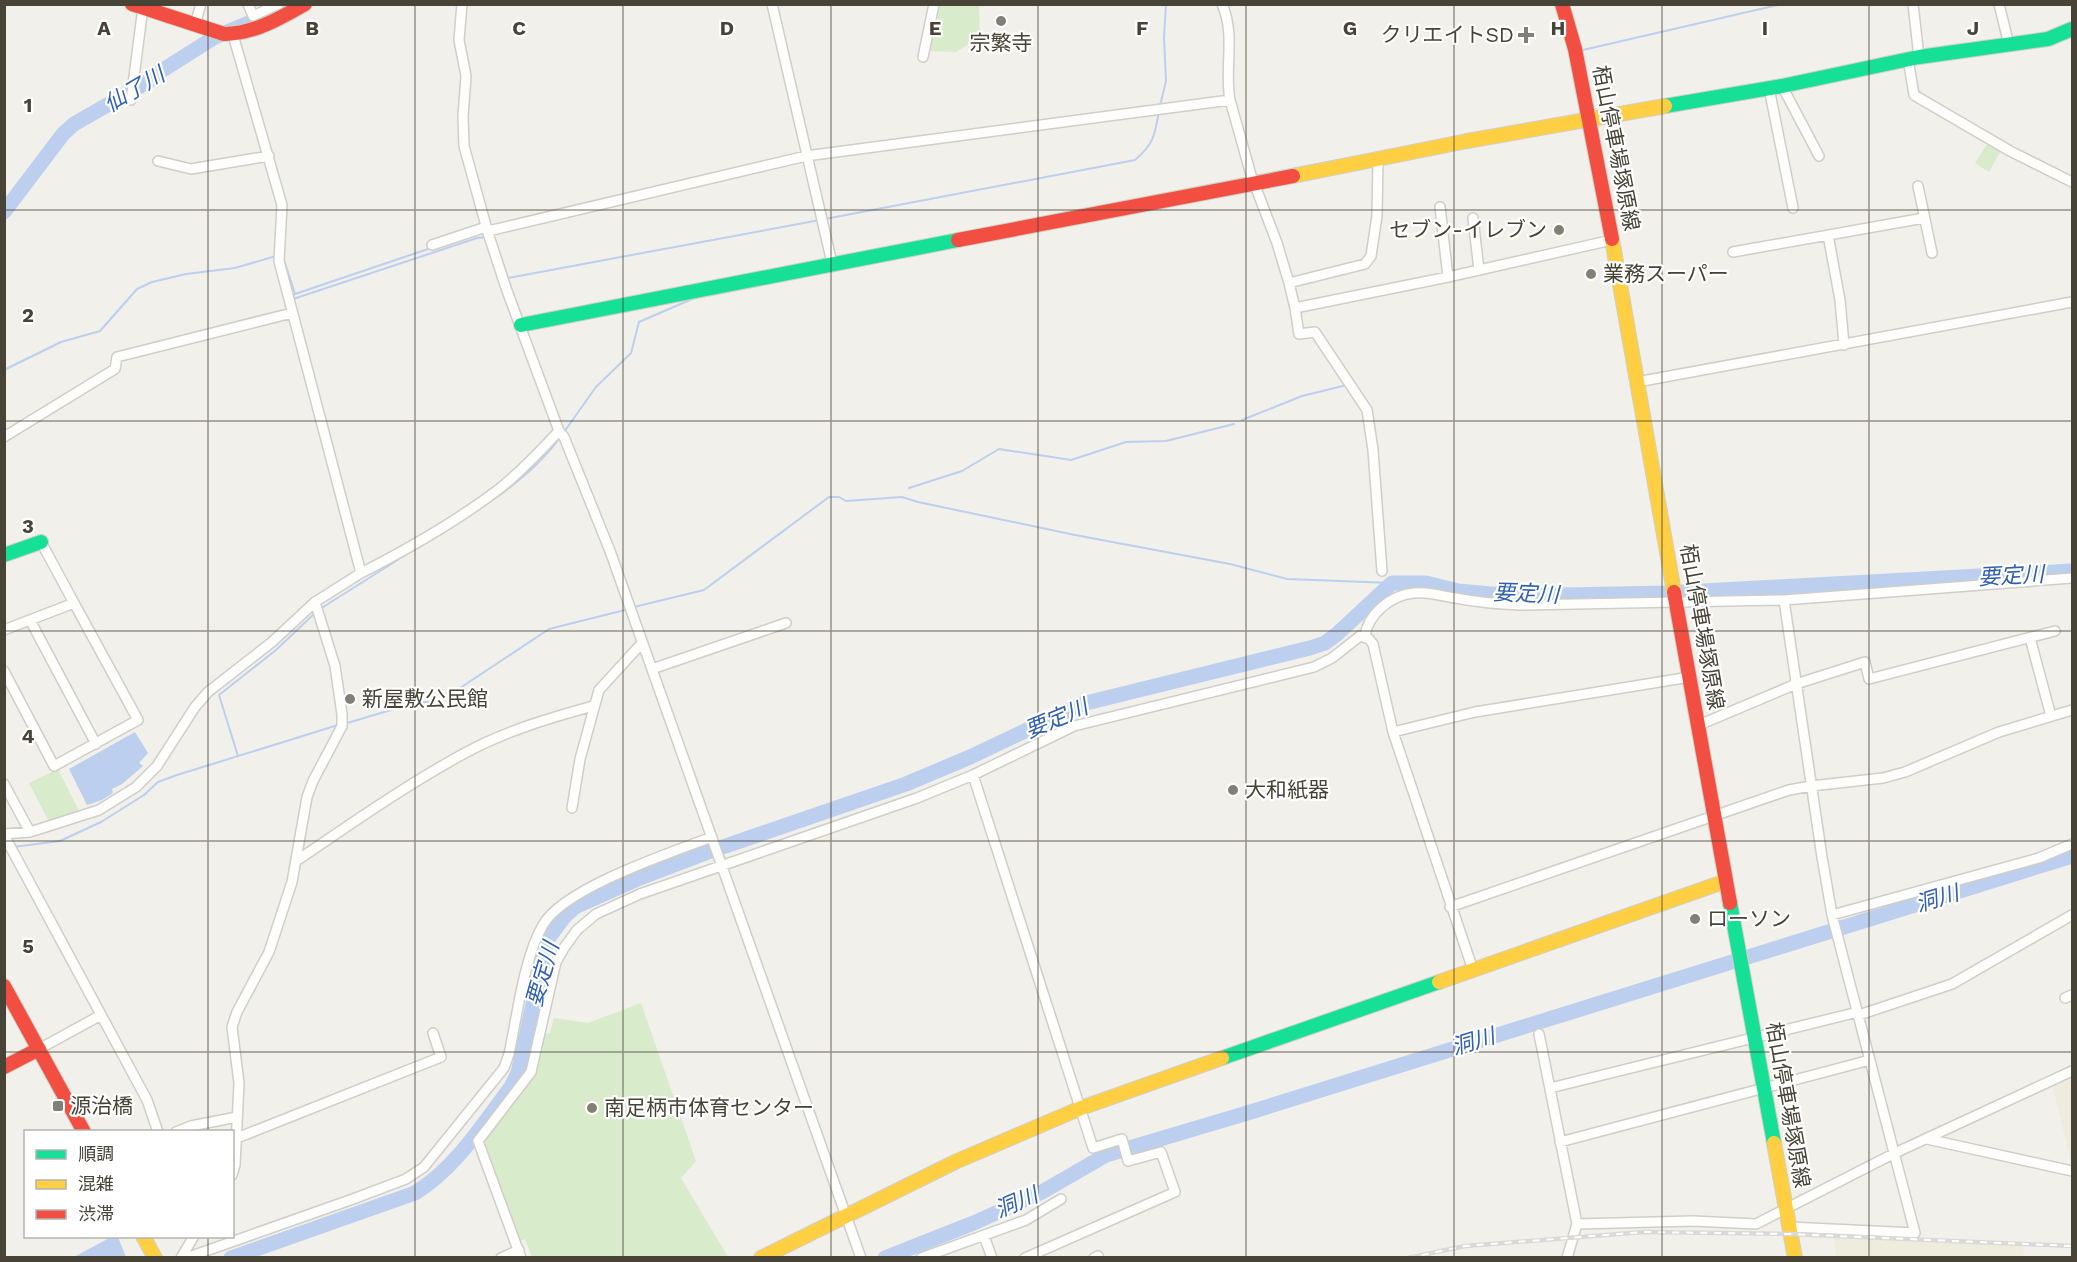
<svg xmlns="http://www.w3.org/2000/svg" width="2077" height="1262" viewBox="0 0 2077 1262" font-family="'Work Sans','Noto Sans JP',sans-serif">
<style>
.education{fill:#eeeddd}
.green{fill:#d8ebcb}
.water{fill:#bccfee}
.lines{fill:none;stroke-linecap:round;stroke-linejoin:round}
.stream{stroke:#bccfee;stroke-width:2}
.river{stroke:#bccfee;stroke-width:15}
.street-casing{stroke:#cfcec8;stroke-width:12}
.fast-casing{stroke:#d1d0c4;stroke-width:16}
.slow-casing{stroke:#d1d0c4;stroke-width:16}
.jam-casing{stroke:#d1d0c4;stroke-width:16}
.street{stroke:#fdfdfc;stroke-width:9}
.fast{stroke:#16e098;stroke-width:14}
.slow{stroke:#ffcf43;stroke-width:14}
.jam{stroke:#f24e42;stroke-width:14}
.rail-casing{stroke:#d9d9d8;stroke-width:4.5}
.rail{stroke:#fff;stroke-width:2;stroke-dasharray:7;stroke-linecap:butt}
.grid{fill:none;stroke:#474437;stroke-width:1.5;stroke-opacity:0.55}
.poi-dot{fill:#828076;stroke:#fff;stroke-width:2}
.labels{text-anchor:middle;stroke-width:4.5;stroke-linejoin:round;paint-order:stroke}
.poi-label{font-size:21px;fill:#474437;stroke:#fff;text-anchor:start}
.street-label{font-size:21px;fill:#474437;stroke:#fff}
.water-label{font-size:22px;font-style:italic;fill:#3160b1;stroke:#fff}
.grid-label{font-size:20px;text-anchor:middle;font-weight:bold;fill:#474437;stroke:#fff;stroke-width:4.5;stroke-linejoin:round;paint-order:stroke}
</style>
<rect width="100%" height="100%" fill="#f1f0eb"/>
<!-- education -->
<path class="education" d="M2072,1078V1166L2053,1088Z
M1834,1236L2022,1244L2025,1257H1836Z"/>
<!-- green -->
<path class="green" d="M940,5H979L980,42H972L956,52L930,51Z
M1987,144L2000,152L1989,172L1975,163Z
M58,769L80,813L49,822L29,783Z
M641,1003L696,1161L681,1178L728,1257H532L525,1239L520,1241L483,1139C505,1111 535,1083 542,1047L540,1046L544,1034L550,1033L554,1018L588,1023Z"/>
<!-- water -->
<path class="water" d="M135,732L148,753L139,763L143,766L122,784L112,789L113,793L102,800L87,805L69,769Z
M113,1236L118,1237L126,1257H74Z"/>
<g class="lines">
<!-- stream -->
<path class="stream" d="M1583,50L1782,4
M1160,106L1166,81L1164,38L1166,4
M1255,176L1391,150
M825,219L1135,160C1154,144 1155,134 1159,111
M498,249L508,278L820,220
M283,257L295,294L292,295L293,299L477,238L487,237
M295,294L431,248
M4,370L61,342L100,331L137,289L152,282L186,274L235,268L276,256
M1242,420L1302,396L1347,385
M564,432L596,387L631,353L639,322L699,296
M909,488L962,471L999,449L1071,460L1126,442L1166,441L1234,424
M488,503C515,485 542,463 561,436
M634,607L704,590L829,497H839L846,501L902,497L918,502L1075,535L1230,564L1287,579L1392,583
M320,609L407,554
M344,724L411,704L442,700L549,629L629,609
M238,756L219,695L276,650L316,612
M13,847L60,841L101,822L144,795L158,782L177,775L338,725"/>
<!-- river -->
<path class="river" d="M4,212L63,134L74,124L151,80L155,75L215,37L283,9
M231,1258L415,1193C456,1168 482,1125 511,1087L518,1073L547,940L564,917L575,907L640,878L708,852L906,784L970,757L1082,704L1310,648L1325,643L1337,634L1392,583H1426L1458,591L1513,596L1667,593L2072,571
M885,1258L976,1222L1042,1192L1106,1155L1244,1114L2072,856"/>
<!-- street casing -->
<g class="street-casing">
<path id="street" d="M248,4L253,16L279,4
M772,4L832,263
M1222,4C1236,36 1224,68 1230,100L1251,175L1277,243L1289,283L1365,264L1371,256L1377,216L1378,158
M1913,4L1919,57
M1999,4L2009,45
M195,24L201,4
M233,35L282,205L279,261L361,573C408,549 457,521 499,489C521,472 540,451 559,431L506,288L488,233L464,146L463,116L466,76L459,40L462,4
M923,57L934,4
M1908,59L1914,95L2010,151L2072,182
M1782,86L1819,156
M1769,88L1793,208
M131,100L143,7
M158,161L191,169L269,156
M1918,186L1932,253
M1440,207L1448,277
M1473,218L1479,270
M488,231L806,156L1230,100
M1828,235L1840,300L1844,345
M432,245L486,227
M1733,252L1924,218
M1289,283L1295,308L1448,277L1612,240
M1295,308L1299,334L1315,332L1367,410L1373,450L1382,571
M1637,382L2072,302
M559,431L564,437L610,551L861,1258
M4,437L115,369L117,357L292,313
M41,542L74,603
M1784,600L2072,578
M30,620L96,744
M4,630L74,603L138,720L54,766L4,671
M1365,636C1368,614 1391,595 1414,593C1427,591 1442,596 1455,598C1477,602 1498,604 1520,605L1784,600L1822,857L1832,915L1915,1233L1789,1227
M2030,638L2051,716
M652,669L786,623
M1699,725L1796,684L1865,662L1869,679L2055,631
M1393,732L1475,712L1690,677
M973,775L1093,1148L1122,1139L1128,1161L1161,1152L1175,1192L1025,1258
M4,784L30,832
M572,808L580,759L599,690L642,643
M4,834L30,832L99,810L136,787L157,766L195,707L208,692L272,642L315,602L361,573
M4,835L147,1100L158,1132
M296,861C351,824 406,785 465,753C505,731 550,718 593,706
M1450,907L1789,790L1811,786L1883,778L1905,772L1999,732L2072,710
M1832,915L2039,858L2072,844
M2065,998L2072,995
M1859,1015L1952,984L2072,915
M1539,1034L1577,1224L1567,1258
M39,1049L101,1015
M1550,1088L1858,1012
M176,1132L191,1126L237,1117
M237,1138L441,1057L433,1033
M1927,1139L2072,1171
M1560,1142L1870,1060
M232,1175L235,1165L239,1083L232,1027L237,1012L269,952L292,882L307,797L313,781L342,726V714L335,666L315,602
M1577,1224L1693,1221L1756,1224L1895,1153L2072,1071
M984,1236L992,1258
M181,1258L194,1236
M186,1258L353,1199L406,1179L424,1167L504,1068L509,1054C517,1017 524,957 543,925C564,888 670,853 712,837
M501,1258L519,1250
M521,1258L478,1141L531,1072L556,962L564,948L577,930L596,914L640,894L917,798L973,775L1074,726L1314,667L1332,658L1360,636L1369,639L1373,644L1393,732L1473,970
M921,1258L1026,1220L1061,1199
M1094,1258L1098,1256"/>
</g>
<!-- fast casing -->
<g class="fast-casing">
<path id="fast" d="M1665,106L1782,86L1919,57L2048,39L2072,29
M521,325L958,240
M4,555L41,542
M1730,903L1774,1143
M1222,1058L1439,982"/>
</g>
<!-- slow casing -->
<g class="slow-casing">
<path id="slow" d="M1293,176L1467,141L1665,106
M1612,239L1674,592
M1439,982L1726,881
M1774,1143L1795,1258
M143,1236L155,1258
M761,1258L955,1162L1081,1108L1222,1058"/>
</g>
<!-- jam casing -->
<g class="jam-casing">
<path id="jam" d="M132,4L224,34C253,34 281,18 305,4
M1562,4L1575,49L1612,239
M958,240L1293,176
M1674,592L1730,903
M4,986L84,1132
M4,1067L39,1049"/>
</g>
<!-- street -->
<use href="#street" class="street"/>
<!-- fast -->
<use href="#fast" class="fast"/>
<!-- slow -->
<use href="#slow" class="slow"/>
<!-- jam -->
<use href="#jam" class="jam"/>
<!-- rail casing -->
<g class="rail-casing">
<path id="rail" d="M1408,1258L1465,1246L1644,1232L1790,1234L2072,1246"/>
</g>
<!-- rail -->
<use href="#rail" class="rail"/>
</g>
<!-- grid -->
<path class="grid" d="M208,4V1132M415,4V1258M623,4V1258M831,4V1258M1038,4V1258M1246,4V1258M1454,4V1258M1662,4V1258M1869,4V1258M4,210H2072M4,421H2072M4,631H2072M4,841H2072M4,1052H2072M208,1236V1258"/>
<!-- markers -->
<g class="poi-dot">
<circle cx="1001" cy="21" r="6"/>
<path d="M1523 26h6v6h6v6h-6v6h-6v-6h-6v-6h6z"/>
<circle cx="1559" cy="230" r="6"/>
<circle cx="1591" cy="274" r="6"/>
<circle cx="350" cy="699" r="6"/>
<circle cx="1233" cy="790" r="6"/>
<circle cx="1695" cy="919" r="6"/>
<rect x="52" y="1100" width="12" height="12" rx="3"/>
<circle cx="592" cy="1108" r="6"/>
</g>
<g class="labels">
<!-- poi labels -->
<g class="poi-label">
<text x="1514" y="42" text-anchor="end">クリエイトSD</text>
<text x="1001" y="50" text-anchor="middle">宗繁寺</text>
<text x="1547" y="237" text-anchor="end">セブン-イレブン</text>
<text x="1603" y="281">業務スーパー</text>
<text x="362" y="706">新屋敷公民館</text>
<text x="1245" y="797">大和紙器</text>
<text x="1707" y="926">ローソン</text>
<text x="70" y="1113">源治橋</text>
<text x="604" y="1115">南足柄市体育センター</text>
</g>
<!-- street labels -->
<g class="street-label">
<text transform="translate(1616 148) rotate(79)" y="7">栢山停車場塚原線</text>
<text transform="translate(1702 627) rotate(80)" y="7">栢山停車場塚原線</text>
<text transform="translate(1788 1105) rotate(80)" y="7">栢山停車場塚原線</text>
</g>
<!-- water labels -->
<g class="water-label">
<text transform="translate(134 89) rotate(-31)" y="8">仙了川</text>
<text transform="translate(2011 575) rotate(-3)" y="8">要定川</text>
<text transform="translate(1526 593) rotate(2)" y="8">要定川</text>
<text transform="translate(1056 718) rotate(-23)" y="8">要定川</text>
<text transform="translate(1937 898) rotate(-17)" y="8">洞川</text>
<text transform="translate(542 974) rotate(-74)" y="8">要定川</text>
<text transform="translate(1473 1041) rotate(-17)" y="8">洞川</text>
<text transform="translate(1016 1202) rotate(-23)" y="8">洞川</text>
</g>
</g>
<g class="grid-label">
<text x="104" y="35">A</text>
<text x="312" y="35">B</text>
<text x="519" y="35">C</text>
<text x="727" y="35">D</text>
<text x="935" y="35">E</text>
<text x="1142" y="35">F</text>
<text x="1350" y="35">G</text>
<text x="1558" y="35">H</text>
<text x="1765" y="35">I</text>
<text x="1973" y="35">J</text>
<text x="28" y="112">1</text>
<text x="28" y="322">2</text>
<text x="28" y="533">3</text>
<text x="28" y="743">4</text>
<text x="28" y="953">5</text>
</g>
<!-- border -->
<rect width="2077" height="1262" fill="none" stroke="#474437" stroke-width="12"/>
<!-- legend -->
<rect x="24" y="1130" width="210" height="108" fill="#ffffff" stroke="#b5b4af" stroke-width="1.5"/>
<rect x="36" y="1150" width="30" height="9" fill="#16e098" stroke="#b5b4af" stroke-width="1.5"/>
<text x="78" y="1160" font-size="18" fill="#474437">順調</text>
<rect x="36" y="1180" width="30" height="9" fill="#ffcf43" stroke="#b5b4af" stroke-width="1.5"/>
<text x="78" y="1190" font-size="18" fill="#474437">混雑</text>
<rect x="36" y="1210" width="30" height="9" fill="#f24e42" stroke="#b5b4af" stroke-width="1.5"/>
<text x="78" y="1220" font-size="18" fill="#474437">渋滞</text>
</svg>
